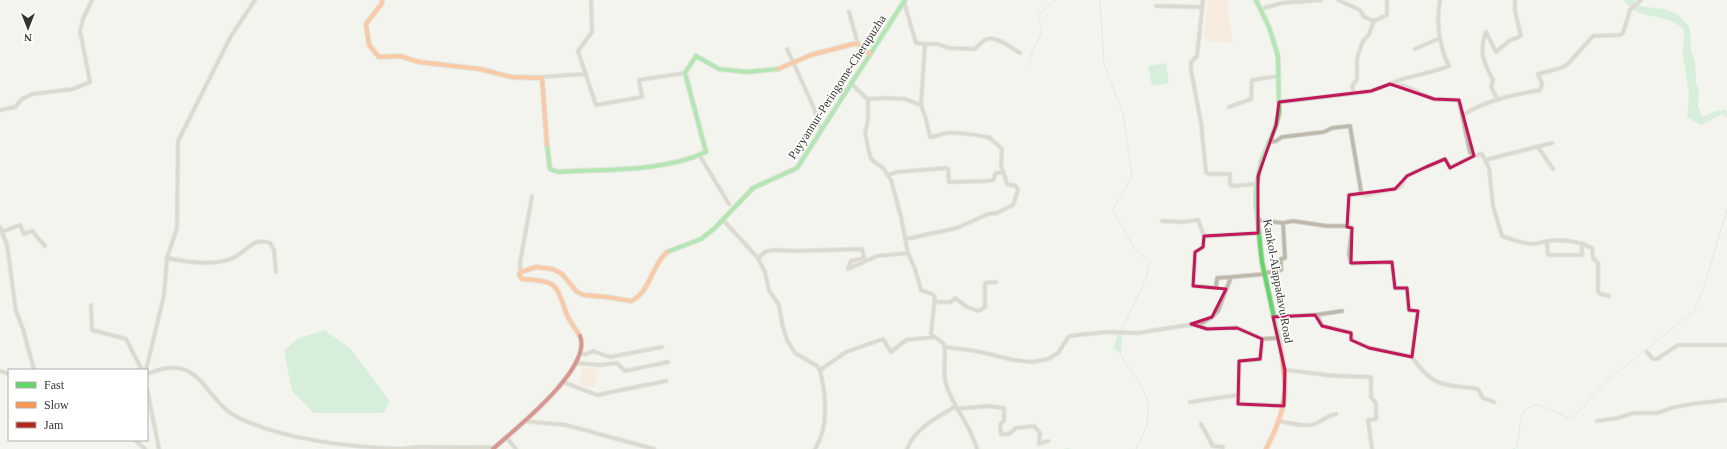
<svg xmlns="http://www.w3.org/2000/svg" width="1727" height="449" viewBox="0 0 1727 449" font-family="'Times New Roman',serif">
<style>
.green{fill:#f9e0c8}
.water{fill:#b1e7c2}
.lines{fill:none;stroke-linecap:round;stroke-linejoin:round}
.stream{stroke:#b1e7c2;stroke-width:1}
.street-casing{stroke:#d1d1cd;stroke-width:5}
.fast-casing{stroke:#d1d1cd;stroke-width:6}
.slow-casing{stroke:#d1d1cd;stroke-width:6}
.jam-casing{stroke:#d1d1cd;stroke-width:6}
.street{stroke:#beb8a9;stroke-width:3}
.fast{stroke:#63d668;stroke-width:4}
.slow{stroke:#ff974d;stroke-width:4}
.jam{stroke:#b3261e;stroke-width:4}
.marked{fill:none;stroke:#c2185b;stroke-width:3;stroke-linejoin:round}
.labels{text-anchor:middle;stroke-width:3;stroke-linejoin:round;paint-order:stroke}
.street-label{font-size:12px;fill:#343430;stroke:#fff}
</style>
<rect width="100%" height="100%" fill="#f4f4ef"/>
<!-- green -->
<path class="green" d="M1208,0H1227L1233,43L1212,42L1204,36Z
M582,367L597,370L594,388L579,385Z"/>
<!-- water -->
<path class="water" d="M1624,0H1634L1641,6L1668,10L1678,15L1688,25L1690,30L1691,51L1695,62L1696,82L1699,91L1698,106L1702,117L1715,111L1726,110L1727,117L1722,114L1701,125L1687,117L1689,94L1683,56L1684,30C1670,12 1633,21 1624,0Z
M1166,63L1169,83L1152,86L1148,66Z
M324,330L350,348L390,402L383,413H314L292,391L284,351L297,339Z
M1118,334L1122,335L1121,353L1113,349Z"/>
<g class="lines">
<!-- stream -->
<path class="stream" d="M1100,0L1104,64L1123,113L1132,176L1113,210L1135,249L1150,262L1146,278L1122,330
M1029,66L1032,52L1042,32L1038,15L1055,0
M1120,352V355C1146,390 1160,408 1136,449
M1065,449H1070
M1513,449L1517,447L1521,418L1526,409L1537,404L1571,419L1608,380L1694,311L1704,287L1727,209"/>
<!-- street casing -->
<g class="street-casing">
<path id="street" d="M591,0L592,32L578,51L596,105L642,97L639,80L685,73
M1203,0L1197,56L1191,62V70L1201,123L1206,172L1209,174H1230V184L1232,186L1257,184
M1338,0L1360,10L1364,17L1374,21L1387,15V0
M904,2L916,43L925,44L921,105
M1156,6L1202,7
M1261,9L1282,3L1321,0
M849,12L858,44
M925,44H937L949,48L975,49C978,46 981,42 985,40C995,34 1011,48 1020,53
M787,49L814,108L821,131
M1415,49L1440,38
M540,77L586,74
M851,83L867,99L888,98L905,99L921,105L926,119L930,137C935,137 940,134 946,133C952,132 986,135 990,139
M1390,84C1409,75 1430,74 1449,66C1439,47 1436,21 1440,0
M1354,93L1352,86L1357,79V59L1359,52L1363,41L1368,36L1374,21
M868,99V120L865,133L870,156L872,160L883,168L891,180L901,217L908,253L915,269L921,290L932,294L935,297L931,334L944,344C947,356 942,371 946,384C953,408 970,423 977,449
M1498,100L1491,87L1493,80C1483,62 1479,51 1486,32L1496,52L1509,41L1521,36L1515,11V0
M1279,102L1371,91L1390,84L1404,86L1434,99L1459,100L1470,152L1474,156L1482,154L1489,168L1493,206L1502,236C1513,240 1523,244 1535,244C1539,243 1543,241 1547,241C1563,239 1578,241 1592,248L1593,258L1598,263V291L1600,294L1609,296
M1229,107L1251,99L1252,80L1279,76
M0,110L15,107L22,99L33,94L73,89L90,82L80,31L83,19L92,0
M1463,115C1486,100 1513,95 1540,90L1542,84L1538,74L1561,68L1568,64L1593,36L1620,35L1623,33L1630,10L1641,0
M1268,142L1276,141L1282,137L1324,132L1332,128L1350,126L1361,191L1360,194L1349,195V199L1348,224L1352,228L1349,254L1351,263L1392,262L1395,288H1407L1409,310L1418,311L1412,357L1369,348L1351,340V333L1322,326L1317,315
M1538,147L1553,169
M700,156L729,204
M1485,160L1552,143
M888,175L897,172L946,168L948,169L949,182L987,181L993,180L996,173L1003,172
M1360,194L1365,195L1395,189L1400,187L1407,176L1445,159L1450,168L1474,156
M723,220L758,258L765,272L769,290L779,305L782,323L787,340L795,353L817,366L820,370C826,395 829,427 815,449
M1257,220L1283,223L1293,221L1327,226H1349
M1162,221L1182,222L1198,220L1204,236L1258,233
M0,227L7,245L16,311L23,329L34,370
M2,232L20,225L24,234L32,231L45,246
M1204,236L1203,247L1195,252L1193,286L1216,288L1217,278L1231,277
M906,239L957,228L988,214L997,213L1013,205L1018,190L1016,186L1007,184L1001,165L1002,149L989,137
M1547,241L1548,255H1582V243
M167,258C187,262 216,267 235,257C248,250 253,237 270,243L274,250L276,272
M758,258L765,252L773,250L796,251L862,249L864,258L851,261L848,269L877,256L908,253
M520,272V263L532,196
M1265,273L1281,270V259L1285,258L1283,223
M935,302H951L955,298L967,307L979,311L985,307V283L996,282
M91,305L92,330L126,339L142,370
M1273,317L1315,315L1342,311
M1193,325L1207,329L1237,328L1262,339
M1278,338L1262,339L1260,359L1239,361L1238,404L1284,406
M945,347L976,351L1014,360L1032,362L1048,359L1058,353L1069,336L1106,332L1137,333L1202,323L1212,317L1218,311L1231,277L1265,274
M1647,352L1653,359H1657L1678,345H1727
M580,354H586L593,351L610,357L662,347
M1412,357C1434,389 1444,384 1478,389L1483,398L1494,402
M576,363L601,365L617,363L625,371L668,362
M146,370L164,295L167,258L177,228L178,141L231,36L255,0
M820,370L846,352L883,339L891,352L906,340L934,337
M1285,370C1297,371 1308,373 1320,374C1337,377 1354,376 1371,377V397L1376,403V419L1368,420L1372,449
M0,371L9,374
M147,374C204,350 201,401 241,419C290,441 346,446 398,449C405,449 413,447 420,447C445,447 470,448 496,447
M563,382L597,395L666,381
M147,389L159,449
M1190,402L1238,395
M957,409L987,406L1004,408V420L1000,425L1001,434H1009L1016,428L1034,426L1040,433L1039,444L1048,441
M523,421L566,425L654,449
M1279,421C1290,423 1307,428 1317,423C1326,419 1325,416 1336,414
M1597,421L1618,418L1633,413H1657L1671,408L1692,404L1727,400
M1201,424L1213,446L1223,447L1222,449
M506,437L516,449
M135,440L145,449
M907,449C915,428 938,417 956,406"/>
</g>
<!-- fast casing -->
<g class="fast-casing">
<path id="fast" d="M1256,0L1269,27L1278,56L1279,112L1276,125L1261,162L1256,188V207L1262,262L1280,345
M547,145L550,169L558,172C604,169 664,172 706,152L685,73L696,56L719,69L747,72L778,69
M667,252L701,239L715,228L753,188L797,168L905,0"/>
</g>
<!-- slow casing -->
<g class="slow-casing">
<path id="slow" d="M382,0V3L366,24L369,45L379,57L400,56L419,62L480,69L511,77L542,78L547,145
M778,69L811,55L853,44H858L870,54
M580,336C576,329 570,322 567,315C555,282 558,282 522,279L519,275L521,272L536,267L553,269L562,274L577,292L584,295L606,297L631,301C650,293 652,264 667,252
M1266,449C1287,409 1289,388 1280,345"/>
</g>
<!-- jam casing -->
<g class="jam-casing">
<path id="jam" d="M493,449C515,429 593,368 580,336"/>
</g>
<!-- street -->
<use href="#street" class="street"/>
<!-- fast -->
<use href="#fast" class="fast"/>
<!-- slow -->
<use href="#slow" class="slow"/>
<!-- jam -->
<use href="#jam" class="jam"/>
</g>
<!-- marked area -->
<path d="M0 0H1727V449H0ZM1390,84L1434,99L1459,100L1474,156L1450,168L1445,159L1426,167L1407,176L1395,189L1349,195L1347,227L1352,228L1351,263L1392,262L1395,288H1407L1409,310L1418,311L1412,357L1369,348L1351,340V333L1322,326L1315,315L1273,317L1285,370L1284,406L1238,404L1239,361L1260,359L1262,339L1237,328L1207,329L1191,324L1212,317L1226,289L1193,286L1195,252L1203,247L1204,236L1258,233V176L1276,125L1279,102L1371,91Z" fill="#f4f4ef" fill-opacity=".55" fill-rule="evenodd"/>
<path class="marked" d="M1390,84L1434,99L1459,100L1474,156L1450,168L1445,159L1426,167L1407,176L1395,189L1349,195L1347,227L1352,228L1351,263L1392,262L1395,288H1407L1409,310L1418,311L1412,357L1369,348L1351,340V333L1322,326L1315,315L1273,317L1285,370L1284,406L1238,404L1239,361L1260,359L1262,339L1237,328L1207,329L1191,324L1212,317L1226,289L1193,286L1195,252L1203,247L1204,236L1258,233V176L1276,125L1279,102L1371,91Z"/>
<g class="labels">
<!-- street labels -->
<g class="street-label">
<text transform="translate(837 87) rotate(-57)" y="4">Payyannur-Peringome-Cherupuzha</text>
<text transform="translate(1278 281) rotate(80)" y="4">Kankol-Alappadavu Road</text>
</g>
</g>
<!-- legend -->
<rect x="8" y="369" width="140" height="72" fill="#ffffff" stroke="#aeaeac"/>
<rect x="16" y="382" width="20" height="6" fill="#63d668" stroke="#aeaeac"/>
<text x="44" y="389" font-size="12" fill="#343430">Fast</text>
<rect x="16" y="402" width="20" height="6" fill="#ff974d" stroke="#aeaeac"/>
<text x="44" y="409" font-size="12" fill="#343430">Slow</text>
<rect x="16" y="422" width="20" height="6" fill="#b3261e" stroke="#aeaeac"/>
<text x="44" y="429" font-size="12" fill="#343430">Jam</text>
<!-- north arrow -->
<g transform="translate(28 28) rotate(180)" stroke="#ffffff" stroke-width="3" paint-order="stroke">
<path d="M0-3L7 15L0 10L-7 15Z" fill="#343430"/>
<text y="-6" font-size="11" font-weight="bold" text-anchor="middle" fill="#343430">N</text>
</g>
</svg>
